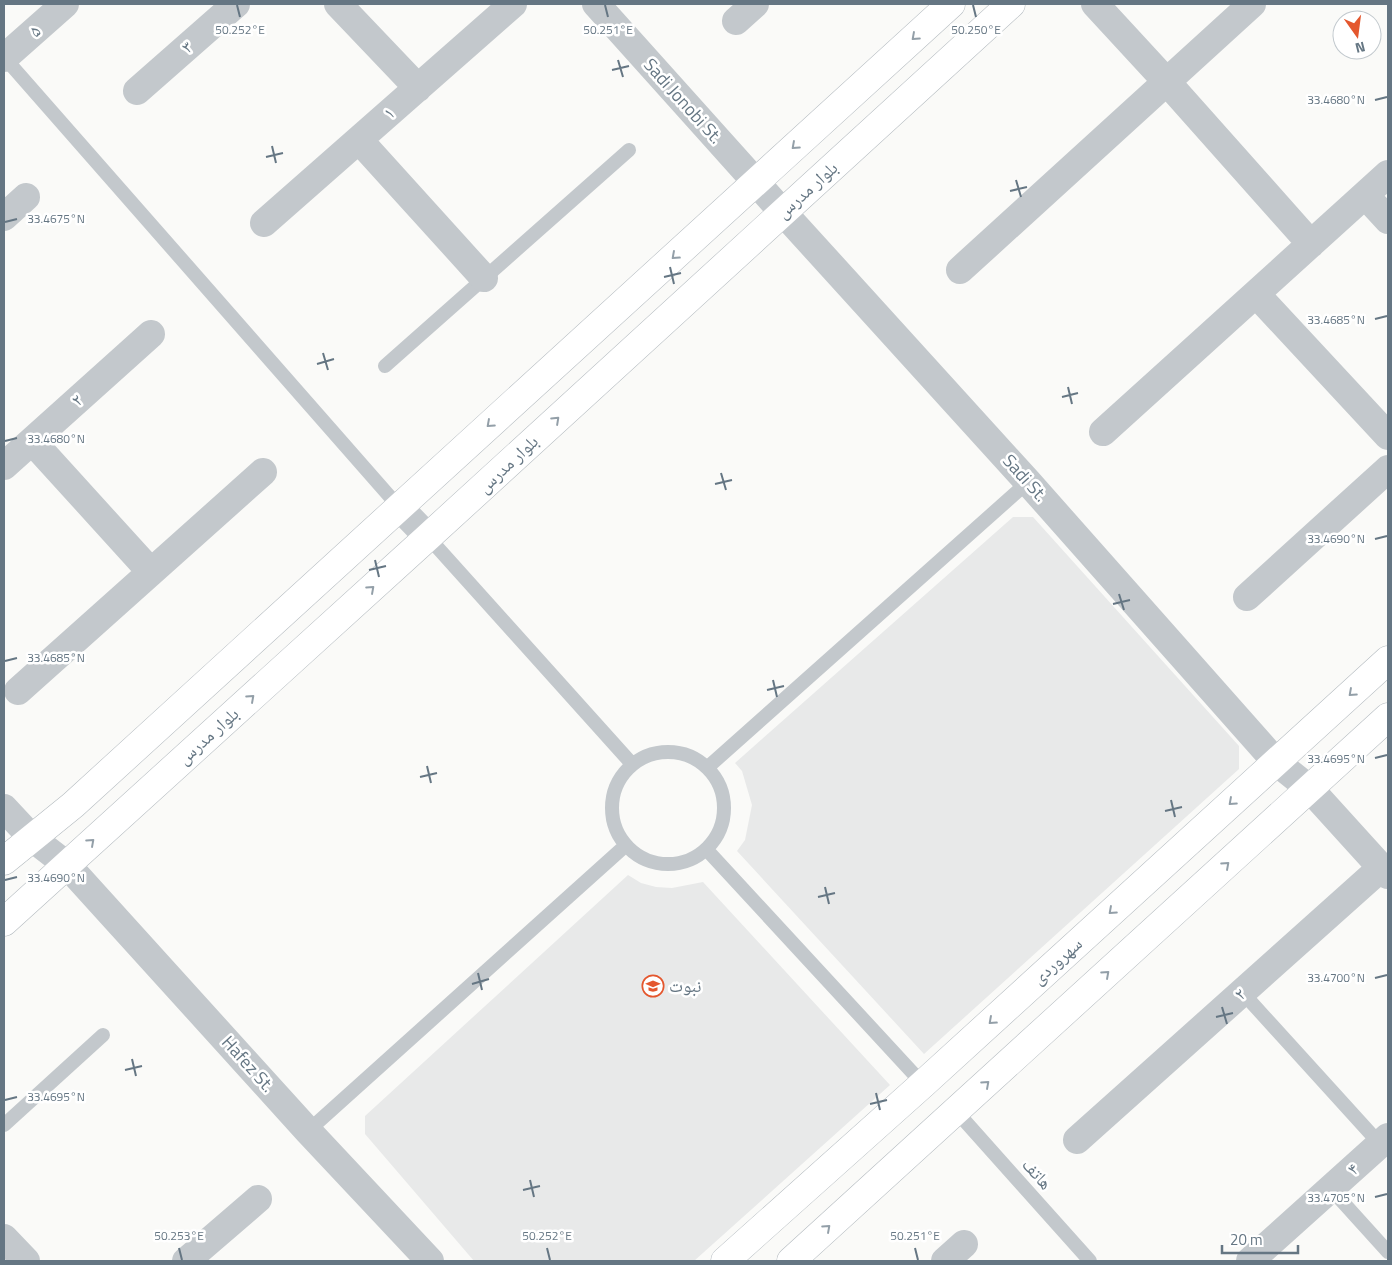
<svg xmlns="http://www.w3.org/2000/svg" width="1392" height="1265" viewBox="0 0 1392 1265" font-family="'Titillium Web','Noto Naskh Arabic',sans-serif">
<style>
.built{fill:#e8e9e9}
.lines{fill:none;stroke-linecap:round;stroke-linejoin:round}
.secondary-casing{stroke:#b3babf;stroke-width:29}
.lane{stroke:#c3c8cc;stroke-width:14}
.street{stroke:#c3c8cc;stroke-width:28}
.secondary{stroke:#fff;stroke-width:28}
.oneway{stroke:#939fa8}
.ticks{fill:none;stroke:#657683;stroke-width:2}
.labels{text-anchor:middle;stroke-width:5;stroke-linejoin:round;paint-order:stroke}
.street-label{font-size:18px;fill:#657683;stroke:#fff}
.poi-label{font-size:18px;fill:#657683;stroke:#fff;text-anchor:start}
.ticks-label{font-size:12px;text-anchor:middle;fill:#657683;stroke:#fff;stroke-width:5;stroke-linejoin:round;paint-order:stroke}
</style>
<rect width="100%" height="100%" fill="#fafaf8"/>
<!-- built -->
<path class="built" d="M1013,517H1033L1239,746V769L924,1054L737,851L745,840L752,805L742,771L735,763Z
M628,875L641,883L656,887L672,888L703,882L890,1085L694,1261H474L365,1134V1116Z"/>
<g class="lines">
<!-- secondary casing -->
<g class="secondary-casing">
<path id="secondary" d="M4,861L73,805L951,4
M4,922L428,537L1011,4
M725,1261L923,1084L1388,660
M791,1261L1388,717"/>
</g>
<!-- lane -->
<path class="lane" d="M4,57L399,507
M385,366L629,150
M428,537L632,764
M612 808a56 56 0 1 1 112 0a56 56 0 1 1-112 0Z
M708,767L1028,482
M707,850L923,1084
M1242,992L1380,1144
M956,1111L1090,1261
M4,1125L103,1035
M308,1131L625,846
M1331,1189L1388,1252"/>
<!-- street -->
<path class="street" d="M338,4L418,88
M596,4L770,198L1028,482L1276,762L1310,789L1388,875
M1095,4L1166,81L1311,244
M736,21L755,4
M4,58L65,4
M137,91L236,4
M359,140L484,278
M1365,195L1388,220
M4,217L26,197
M264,223L513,4
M960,270L1252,4
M1256,294L1388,436
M1103,432L1388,174
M32,441L151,572
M4,466L151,334
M399,507L428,537
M1247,597L1388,469
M18,691L263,472
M4,808L32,838L67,865L308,1131L430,1261
M1077,1140L1381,868
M4,1238L26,1261
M186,1261L258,1199
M945,1261L964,1244
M1250,1261L1388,1137"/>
<!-- secondary -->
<use href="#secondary" class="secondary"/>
</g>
<!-- one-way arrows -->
<defs><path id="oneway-chevron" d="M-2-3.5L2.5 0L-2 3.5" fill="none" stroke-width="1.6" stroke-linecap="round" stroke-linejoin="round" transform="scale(1.25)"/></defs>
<g class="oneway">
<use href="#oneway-chevron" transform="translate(915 37) rotate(138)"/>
<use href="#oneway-chevron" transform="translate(795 146) rotate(138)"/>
<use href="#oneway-chevron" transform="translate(675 256) rotate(138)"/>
<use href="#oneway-chevron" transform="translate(556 420) rotate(-43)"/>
<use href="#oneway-chevron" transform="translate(490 424) rotate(138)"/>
<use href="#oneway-chevron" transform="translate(371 589) rotate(-42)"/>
<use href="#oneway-chevron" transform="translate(1352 693) rotate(138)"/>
<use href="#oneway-chevron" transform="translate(251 698) rotate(-42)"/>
<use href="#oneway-chevron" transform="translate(1232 802) rotate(138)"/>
<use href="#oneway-chevron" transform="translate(91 842) rotate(-42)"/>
<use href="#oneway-chevron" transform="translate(1226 865) rotate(-42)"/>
<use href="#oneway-chevron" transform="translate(1112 911) rotate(138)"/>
<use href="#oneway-chevron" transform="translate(1106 974) rotate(-42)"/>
<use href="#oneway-chevron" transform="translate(992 1021) rotate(138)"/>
<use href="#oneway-chevron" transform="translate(986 1084) rotate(-42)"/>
<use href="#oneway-chevron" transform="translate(827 1228) rotate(-42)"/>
</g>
<!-- ticks -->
<path class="ticks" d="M237,5L240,17M605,5L608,17M973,5L976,17M618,60L623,77M612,70L629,66M1375,100L1387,97M272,146L276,163M266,157L283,153M1016,180L1021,197M1010,191L1027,187M5,222L17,219M670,267L674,284M664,277L681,273M1375,319L1387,316M323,353L328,370M317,364L334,359M1068,387L1072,404M1062,397L1078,393M5,441L17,438M721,473L726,490M715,484L732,480M1375,539L1387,536M375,560L379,577M369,570L386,566M1119,594L1124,610M1113,604L1130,600M5,661L17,658M773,680L777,697M767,690L784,686M1375,758L1387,755M427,766L431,783M420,777L437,773M1171,800L1175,817M1165,811L1182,807M5,880L17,877M825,887L829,904M818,897L835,893M478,973L482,990M1375,978L1387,975M472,984L489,979M1222,1007L1227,1024M1216,1017L1233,1013M132,1059L136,1076M125,1070L142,1066M876,1093L880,1110M5,1100L17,1097M870,1104L887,1100M530,1180L534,1197M523,1190L540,1186M1375,1197L1387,1194M179,1248L182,1260M547,1248L550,1260M915,1248L918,1260"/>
<!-- icons -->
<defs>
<g id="school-ring" transform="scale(1.125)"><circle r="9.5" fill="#fff" stroke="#e4572e" stroke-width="1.5"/><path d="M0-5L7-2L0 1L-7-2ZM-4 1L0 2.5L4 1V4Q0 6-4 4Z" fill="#e4572e"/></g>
</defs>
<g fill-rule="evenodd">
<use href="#school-ring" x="653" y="986"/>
</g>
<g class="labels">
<!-- street labels -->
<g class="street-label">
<text transform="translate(35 31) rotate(-42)" y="6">۵</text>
<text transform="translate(187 47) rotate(-41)" y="6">۳</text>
<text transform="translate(683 101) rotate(48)" y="6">Sadi Jonobi St.</text>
<text transform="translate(389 113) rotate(-41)" y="6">۱</text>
<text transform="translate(807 190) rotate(-42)" y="6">بلوار مدرس</text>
<text transform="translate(77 400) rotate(-42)" y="6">۲</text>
<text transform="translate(508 464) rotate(-43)" y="6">بلوار مدرس</text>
<text transform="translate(1025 478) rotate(48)" y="6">Sadi St.</text>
<text transform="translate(208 736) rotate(-42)" y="6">بلوار مدرس</text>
<text transform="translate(1057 961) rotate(-42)" y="6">سهروردی</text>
<text transform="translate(1240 994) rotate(-42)" y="6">۲</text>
<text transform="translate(248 1064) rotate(48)" y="6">Hafez St.</text>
<text transform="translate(1353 1169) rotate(-42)" y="6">۴</text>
<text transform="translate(1037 1174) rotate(48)" y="6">هاتف</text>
</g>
<!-- poi labels -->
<g class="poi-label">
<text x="669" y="992">نبوت</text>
</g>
</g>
<g class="ticks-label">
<text x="240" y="34">50.252°E</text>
<text x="608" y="34">50.251°E</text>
<text x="976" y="34">50.250°E</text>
<text x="1336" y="104">33.4680°N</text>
<text x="56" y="223">33.4675°N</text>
<text x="1336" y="324">33.4685°N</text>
<text x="56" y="443">33.4680°N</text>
<text x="1336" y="543">33.4690°N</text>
<text x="56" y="662">33.4685°N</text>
<text x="1336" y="763">33.4695°N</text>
<text x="56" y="882">33.4690°N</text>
<text x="1336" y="982">33.4700°N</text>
<text x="56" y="1101">33.4695°N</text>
<text x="1336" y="1202">33.4705°N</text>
<text x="179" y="1240">50.253°E</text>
<text x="547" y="1240">50.252°E</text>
<text x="915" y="1240">50.251°E</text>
</g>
<!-- border -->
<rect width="1392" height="1265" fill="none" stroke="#657683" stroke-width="10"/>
<!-- north arrow -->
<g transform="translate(1357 35) rotate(166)"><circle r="24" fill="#ffffff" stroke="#c1c8cd"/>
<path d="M0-4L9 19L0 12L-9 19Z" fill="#e4572e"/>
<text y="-8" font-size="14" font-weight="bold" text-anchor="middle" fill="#657683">N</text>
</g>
<!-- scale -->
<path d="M1222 1245v8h76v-8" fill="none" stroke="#657683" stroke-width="2.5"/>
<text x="1230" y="1245" font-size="15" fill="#657683" stroke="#ffffff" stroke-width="4" paint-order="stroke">20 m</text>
</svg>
